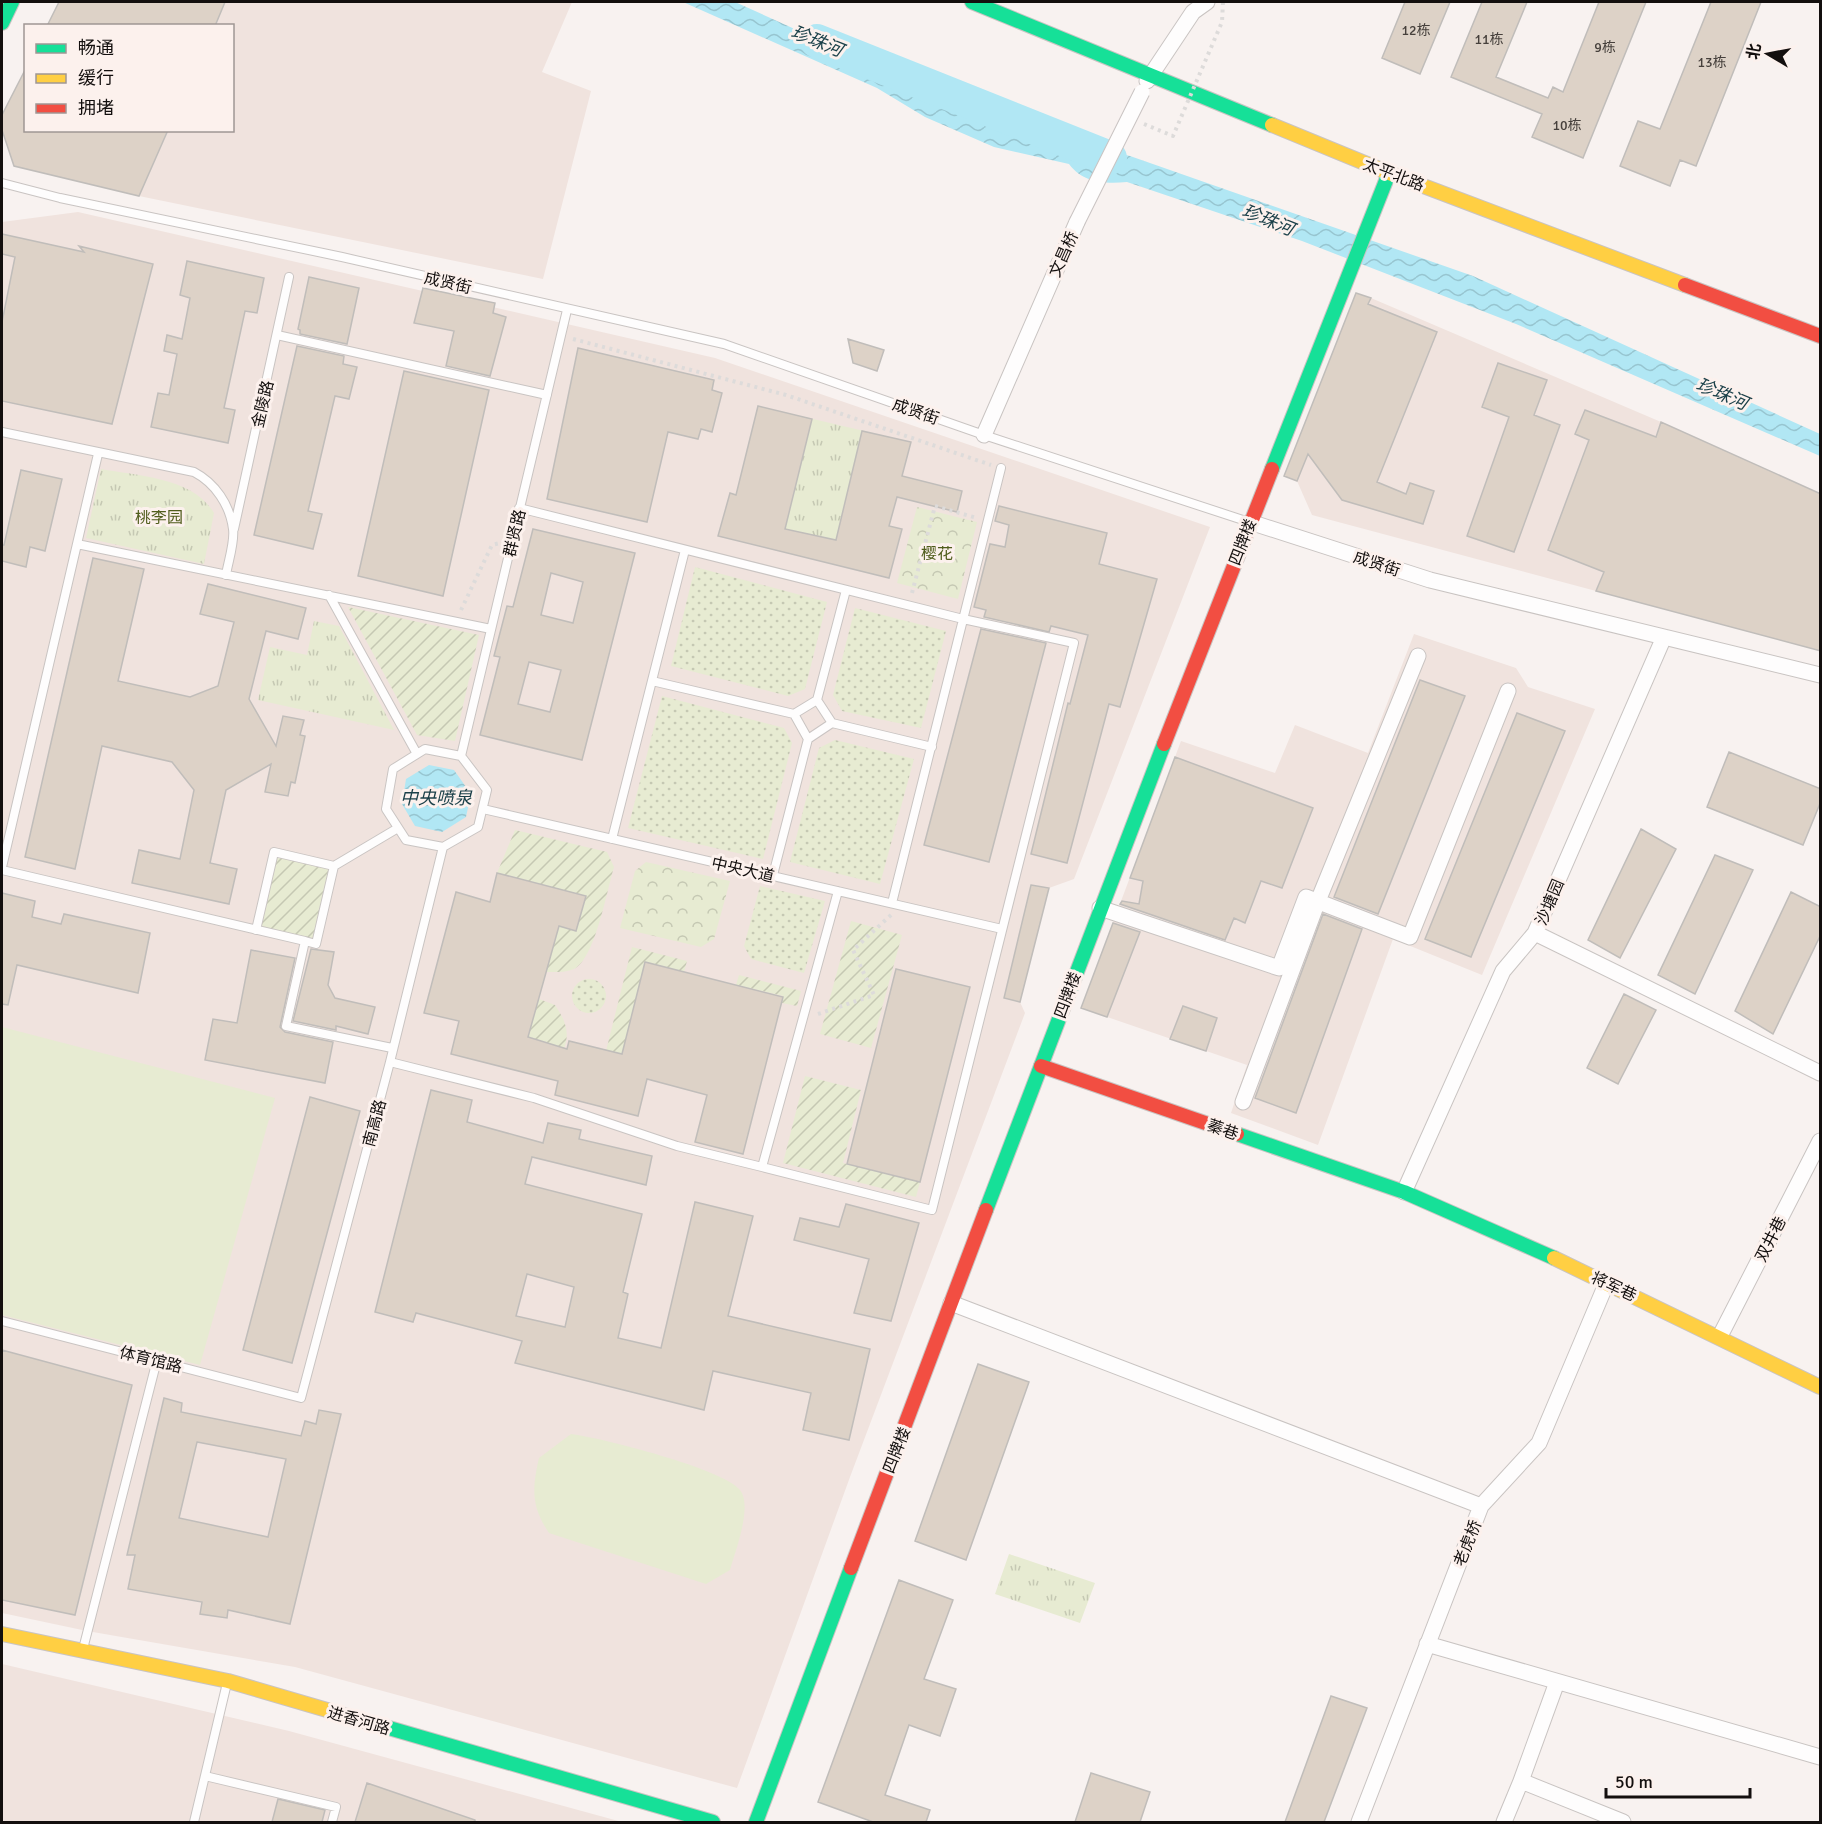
<svg xmlns="http://www.w3.org/2000/svg" width="1822" height="1824" viewBox="0 0 1822 1824" font-family="Signika,'Noto Sans SC',sans-serif">
<style>
.built{fill:#f0e3de}
.grass{fill:url(#grass-dots)}
.forest{fill:url(#forest-crowns)}
.park{fill:url(#park-tufts)}
.garden{fill:url(#garden-furrows)}
.pitch{fill:#e7ebd2}
.water{fill:url(#water-waves)}
.lines{fill:none;stroke-linecap:round;stroke-linejoin:round}
.river{stroke:#b1e7f4;stroke-width:34}
.building{fill:#ddd2c7;stroke:#c0bdba;stroke-width:1.5;fill-rule:evenodd}
.lane-casing{stroke:#c9c4c2;stroke-width:10}
.street-casing{stroke:#c9c4c2;stroke-width:17}
.fast-casing{stroke:#c9c4c2;stroke-width:16}
.slow-casing{stroke:#c9c4c2;stroke-width:16}
.jam-casing{stroke:#c9c4c2;stroke-width:16}
.path{stroke:#dddbda;stroke-width:4;stroke-dasharray:3 4.5;stroke-linecap:butt}
.lane{stroke:#fefdfd;stroke-width:8}
.street{stroke:#fefdfd;stroke-width:15}
.fast{stroke:#16e098;stroke-width:14}
.slow{stroke:#ffcf43;stroke-width:14}
.jam{stroke:#f24e42;stroke-width:14}
.street-bridge-casing{stroke:#c9c4c2;stroke-width:17;stroke-linecap:butt}
.path-bridge{stroke:#dddbda;stroke-width:4;stroke-dasharray:3 4.5;stroke-linecap:butt}
.street-bridge{stroke:#fefdfd;stroke-width:15}
.labels{text-anchor:middle;stroke-width:6;stroke-linejoin:round;paint-order:stroke}
.number-label{font-size:14px;fill:#46403c}
.street-label{font-size:16px;fill:#130f0e;stroke:#fcf1ed}
.park-label{font-size:16px;fill:#505d1c;stroke:#fcf1ed}
.water-label{font-size:18px;font-style:italic;fill:#1b4049;stroke:#fcf1ed}
</style>
<defs>
<pattern id="grass-dots" width="8" height="8" patternUnits="userSpaceOnUse" patternTransform="scale(1.5)"><rect width="8" height="8" fill="#e7ebd2"/><path d="M2 2h.1M6 6h.1" fill="none" stroke="#c5c8b3" stroke-width="1.8" stroke-linecap="round"/></pattern>
<pattern id="forest-crowns" width="20" height="18" patternUnits="userSpaceOnUse" patternTransform="scale(1.5)"><rect width="20" height="18" fill="#e7ebd2"/><path d="M2 6a3 3 0 1 1 6 0M12 15a3 3 0 1 1 6 0" fill="none" stroke="#c5c8b3"/></pattern>
<pattern id="park-tufts" width="24" height="20" patternUnits="userSpaceOnUse" patternTransform="scale(1.5)"><rect width="24" height="20" fill="#e7ebd2"/><path d="M3 7l-1-3M5 7V3M7 7l1-3M15 17l-1-3M17 17v-4M19 17l1-3" fill="none" stroke="#c5c8b3"/></pattern>
<pattern id="garden-furrows" width="10" height="10" patternUnits="userSpaceOnUse" patternTransform="scale(1.5)"><rect width="10" height="10" fill="#e7ebd2"/><path d="M-1 1l2-2M0 10L10 0M9 11l2-2" fill="none" stroke="#c5c8b3"/></pattern>
<pattern id="water-waves" width="16" height="10" patternUnits="userSpaceOnUse" patternTransform="scale(1.5)"><rect width="16" height="10" fill="#b1e7f4"/><path d="M0 5q4-4 8 0t8 0" fill="none" stroke="#97c5d0"/></pattern>
</defs>
<rect width="100%" height="100%" fill="#f8f2f0"/>
<!-- built -->
<path class="built" d="M225,2H572L542,72L591,91L543,279L139,196L168,131L232,130V26L215,25Z
M78,212L715,358L1210,527L1074,879L1049,888L1020,1002L1025,1013L850,1477L737,1788L295,1667L87,1631L2,1613V222Z
M1371,298L1661,422L1596,591L1312,515L1297,481Z
M1414,634L1516,668L1528,687L1595,709L1482,975L1393,939L1318,1145L1231,1113L1247,1065L1081,1008L1181,741L1275,773L1295,725L1368,753Z
M2,1664L289,1731L622,1822H2Z"/>
<!-- grass -->
<path class="grass" d="M695,567L827,602L805,689L788,696L671,666Z
M855,608L946,631L921,728L842,711L833,695Z
M662,696L784,728L792,743L763,859L628,828Z
M835,740L914,759L880,884L790,862L819,748Z
M760,886L825,901L804,973L751,959L744,946Z
M572 996a17 17 0 1 1 34 0a17 17 0 1 1-34 0Z"/>
<!-- forest -->
<path class="forest" d="M917,507L977,522L958,599L897,583Z
M646,862L730,881L714,939L701,947L620,928L635,871Z"/>
<!-- park -->
<path class="park" d="M758,406L911,442L889,526L902,529L889,578L718,536L730,493L736,494Z
M101,469C137,476 193,477 214,513L204,564L86,538Z
M314,621L339,626L394,730L258,700L270,647L307,655Z
M1009,1554L1095,1583L1080,1623L995,1594Z"/>
<!-- garden -->
<path class="garden" d="M348,607L479,635L455,741L417,735Z
M515,830L607,852L614,867C607,890 595,959 574,969C565,973 555,972 546,972L559,926L576,931L586,896L497,873Z
M274,852L334,866L316,944L256,930Z
M851,921L902,935L871,1048L820,1034Z
M632,947L687,961L684,972L645,962L622,1054L606,1051Z
M739,975L801,991L797,1006L782,1003L783,996L736,985Z
M539,999L555,1005C568,1024 571,1037 560,1057L543,1052L546,1042L528,1037Z
M805,1076L861,1090L843,1163L920,1182L916,1197L783,1163Z"/>
<!-- pitch -->
<path class="pitch" d="M2,1027L275,1098L200,1365L2,1315Z
M571,1434C602,1438 724,1469 740,1490C753,1506 735,1552 730,1570L706,1584L549,1533C531,1506 532,1489 539,1458Z"/>
<!-- water -->
<path class="water" d="M683,2H735L861,59L928,93L1024,130L1130,156L1473,276L1820,434V456L1516,324L1302,241L1127,182C1105,184 1083,183 1069,164L994,147L925,117L877,88Z
M429,765L454,770L471,794L466,817L442,832L415,826L402,804L406,779Z"/>
<g class="lines">
<!-- river -->
<path class="river" d="M817,41L1110,158"/>
</g>
<!-- building -->
<path class="building" d="M59,2H225L215,26H47Z
M1405,2H1450L1420,74L1382,58Z
M1482,2H1527L1496,77L1548,98L1553,87L1563,92L1599,2H1646L1583,158L1532,137L1542,114L1451,77Z
M1711,2H1761L1696,166L1680,160L1670,186L1620,166L1638,121L1660,129Z
M26,68V130H168L139,196L14,166L2,130V115Z
M2,234L84,252L79,246L153,264L112,424L2,401V322L15,257L2,254Z
M187,261L264,278L257,313L245,311L224,408L235,410L228,443L151,427L158,393L169,395L177,354L164,351L167,335L182,339L190,298L180,295Z
M309,277L359,288L347,344L300,334V330L298,329Z
M423,288L495,303L493,313L506,317L490,376L446,366L454,331L414,323Z
M1356,293L1371,298L1368,304L1437,332L1377,482L1406,494L1410,483L1434,491L1423,524L1342,500L1308,454L1297,481L1284,476Z
M848,339L884,350L877,371L853,363Z
M297,346L344,356L343,364L357,367L349,399L335,396L308,511L322,514L313,549L254,535Z
M578,348L714,380L712,390L722,393L712,432L701,429L698,439L668,432L647,522L547,499Z
M1498,363L1547,380L1534,415L1560,425L1514,552L1467,536L1509,417L1482,407Z
M404,371L489,390L443,596L358,576Z
M758,406L812,419L785,529L836,540L862,431L911,442L902,476L962,491L957,512L897,497L889,526L902,529L889,578L718,536L730,493L736,495Z
M1585,410L1656,437L1661,422L1821,494V651L1596,591L1604,572L1548,550L1589,440L1575,434Z
M21,470L62,479L45,551L30,547L26,567L2,561V545H4Z
M999,506L1107,533L1099,564L1157,579L1120,707L1109,704L1067,863L1031,854L1068,703L1070,704L1088,635L1051,626L1049,632L984,617L986,610L974,607L990,544L1005,547L1009,525L995,521Z
M533,529L635,553L582,760L480,735L500,657L494,656L507,606L513,607ZM551,573L583,582L573,623L541,615ZM529,662L561,670L550,712L518,704Z
M93,558L144,569L118,681L190,697L218,686L234,622L200,614L208,584L306,608L298,639L266,631L249,699L276,746L283,716L304,720L300,735L305,736L295,783L291,782L288,796L265,792L271,764L226,790L210,863L237,869L229,904L132,883L139,850L180,859L194,790L172,762L102,746L75,869L25,857Z
M981,629L1046,643L989,862L924,845Z
M1420,680L1465,696L1378,914L1334,897Z
M1517,713L1565,731L1471,957L1425,939Z
M1729,752L1821,789V801L1803,845L1707,807Z
M1175,757L1313,808L1282,888L1261,881L1245,923L1234,918L1225,940L1120,904L1122,901L1139,904L1143,881L1130,878Z
M1641,829L1676,849L1620,958L1588,940Z
M1715,855L1753,870L1695,994L1658,975Z
M497,873L586,896L576,931L559,926L528,1037L567,1049L569,1041L622,1054L645,962L783,997L743,1154L695,1142L707,1095L647,1079L638,1116L555,1095L558,1081L451,1054L459,1021L424,1013L456,892L490,902Z
M1031,885L1049,888L1020,1002L1004,998Z
M1791,892L1821,907V934L1773,1034L1735,1011Z
M2,893L35,901L32,917L61,924L64,914L150,933L138,993L17,965L8,1005L2,1004Z
M1323,914L1362,929L1296,1113L1255,1098Z
M1113,923L1140,932L1107,1017L1081,1008Z
M311,949L334,952L328,985L335,998L375,1007L368,1034L336,1026V1030L293,1021Z
M251,950L295,958L280,1027L285,1032L333,1042L325,1083L205,1060L213,1019L237,1023Z
M896,969L970,987L920,1182L847,1164Z
M1624,994L1656,1010L1618,1084L1587,1068Z
M1183,1006L1217,1018L1206,1051L1170,1039Z
M431,1090L472,1100L467,1122L543,1143L548,1123L581,1130L579,1139L652,1156L646,1185L532,1157L525,1184L642,1214L623,1292L628,1294L618,1338L661,1348L695,1202L753,1216L728,1316L870,1349L849,1440L803,1430L811,1393L713,1371L704,1410L515,1363L522,1341L416,1313L413,1322L375,1312ZM527,1274L574,1287L565,1327L516,1316Z
M310,1097L360,1111L292,1363L243,1350Z
M846,1204L919,1223L891,1321L854,1313L869,1259L794,1240L800,1218L839,1227Z
M2,1350L132,1385L75,1615L2,1600Z
M978,1364L1029,1382L966,1560L915,1541Z
M164,1398L182,1403L181,1412L301,1436L305,1421L316,1424L319,1410L341,1414L290,1624L228,1610L227,1618L200,1614L202,1602L128,1589L135,1555H127ZM197,1442L286,1459L268,1537L179,1518Z
M899,1580L953,1600L924,1679L956,1689L940,1736L909,1725L885,1795L930,1810L926,1822H873L818,1802Z
M1331,1696L1367,1708L1324,1822H1285Z
M1091,1773L1150,1792L1140,1822H1075Z
M367,1783L475,1820V1822H355Z
M278,1799L325,1810L322,1822H272Z"/>
<g class="lines">
<!-- lane casing -->
<g class="lane-casing">
<path id="lane" d="M2,183L60,198L342,257L724,344L984,435L1249,522
M277,335L547,395
M2,432L194,472C215,483 230,505 233,529C235,542 228,562 226,575
M98,454L77,544L491,629
M519,508L963,619L1074,643L932,1210L762,1167
M234,529L289,277
M329,595L417,754
M652,681L794,714L817,700L846,590
M817,700L832,723L932,747
M794,714L808,739
M425,749L461,756L487,790L478,827L443,847L406,840L386,809L393,769Z
M461,756L567,310
M483,809L1002,929
M612,839L685,550
M334,866L398,828
M2,867L77,544
M2,870L305,941L316,944L334,866L274,852L256,930
M773,875L808,739L832,723
M892,903L1001,468
M305,941L286,1026L392,1048
M390,1062L534,1098L677,1146L762,1167L838,891
M2,1321L301,1398L390,1062L443,847
M83,1649L157,1360
M205,1776L336,1807L332,1822
M194,1822L227,1683"/>
</g>
<!-- street casing -->
<g class="street-casing">
<path id="street" d="M1147,81L1193,12L1207,2
M984,435L1077,222
M1250,522L1430,580L1820,675
M1100,908L1279,968L1306,897L1410,937L1508,691
M1535,933L1820,1073
M1243,1102L1318,901L1418,656
M1404,1192L1503,971L1535,933L1664,637
M951,1303L1481,1506
M1720,1336L1820,1141
M1427,1644L1820,1757
M1521,1781L1557,1682
M1359,1822L1481,1506L1539,1443L1607,1282
M1504,1822L1521,1781L1623,1822"/>
</g>
<!-- fast casing -->
<g class="fast-casing">
<path id="fast" d="M972,2L1272,125
M2,23L12,2
M1272,469L1389,173
M1237,1134L1404,1192L1554,1258
M986,1210L1164,744
M327,1710L713,1822
M756,1822L851,1568"/>
</g>
<!-- slow casing -->
<g class="slow-casing">
<path id="slow" d="M1272,125L1389,173L1685,285
M1554,1258L1820,1387
M2,1634L228,1681L327,1710"/>
</g>
<!-- jam casing -->
<g class="jam-casing">
<path id="jam" d="M1685,285L1820,336
M1164,744L1272,469
M1041,1066L1237,1134
M851,1568L986,1210"/>
</g>
<!-- path -->
<path class="path" d="M573,339L786,395L991,465
M912,593L935,506L977,518
M461,610L492,545L500,543
M818,1014L874,995L853,950L891,915"/>
<!-- lane -->
<use href="#lane" class="lane"/>
<!-- street -->
<use href="#street" class="street"/>
<!-- fast -->
<use href="#fast" class="fast"/>
<!-- slow -->
<use href="#slow" class="slow"/>
<!-- jam -->
<use href="#jam" class="jam"/>
<!-- street-bridge casing -->
<g class="street-bridge-casing">
<path id="street-bridge" d="M1077,222L1142,92"/>
</g>
<!-- path-bridge -->
<path class="path-bridge" d="M1144,124L1173,136L1222,22L1223,2"/>
<!-- street-bridge -->
<use href="#street-bridge" class="street-bridge"/>
</g>
<g class="labels">
<!-- number labels -->
<g class="number-label">
<text x="1416" y="35">12栋</text>
<text x="1489" y="44">11栋</text>
<text x="1605" y="52">9栋</text>
<text x="1712" y="67">13栋</text>
<text x="1567" y="130">10栋</text>
</g>
<!-- street labels -->
<g class="street-label">
<text transform="translate(1394 174) rotate(21)" y="6">太平北路</text>
<text transform="translate(1063 254) rotate(-66)" y="6">文昌桥</text>
<text transform="translate(448 282) rotate(13)" y="6">成贤街</text>
<text transform="translate(262 404) rotate(-77)" y="6">金陵路</text>
<text transform="translate(916 411) rotate(19)" y="6">成贤街</text>
<text transform="translate(514 533) rotate(-77)" y="6">群贤路</text>
<text transform="translate(1242 542) rotate(-69)" y="6">四牌楼</text>
<text transform="translate(1377 563) rotate(18)" y="6">成贤街</text>
<text transform="translate(743 869) rotate(13)" y="6">中央大道</text>
<text transform="translate(1549 902) rotate(-67)" y="6">沙塘园</text>
<text transform="translate(1067 995) rotate(-70)" y="6">四牌楼</text>
<text transform="translate(374 1123) rotate(-75)" y="6">南高路</text>
<text transform="translate(1223 1129) rotate(19)" y="6">蓁巷</text>
<text transform="translate(1770 1239) rotate(-63)" y="6">双井巷</text>
<text transform="translate(1614 1286) rotate(25)" y="6">将军巷</text>
<text transform="translate(151 1359) rotate(14)" y="6">体育馆路</text>
<text transform="translate(896 1450) rotate(-69)" y="6">四牌楼</text>
<text transform="translate(1467 1543) rotate(-68)" y="6">老虎桥</text>
<text transform="translate(359 1720) rotate(16)" y="6">进香河路</text>
</g>
<!-- park labels -->
<g class="park-label">
<text x="159" y="523">桃李园</text>
<text x="937" y="559">樱花</text>
</g>
<!-- water labels -->
<g class="water-label">
<text transform="translate(817 41) rotate(22)" y="6">珍珠河</text>
<text transform="translate(1268 220) rotate(22)" y="6">珍珠河</text>
<text transform="translate(1722 394) rotate(23)" y="6">珍珠河</text>
<text x="436" y="804">中央喷泉</text>
</g>
</g>
<!-- border -->
<rect width="1822" height="1824" fill="none" stroke="#130f0e" stroke-width="6"/>
<!-- legend -->
<rect x="24" y="24" width="210" height="108" fill="#fcf1ed" stroke="#9f9794" stroke-width="1.5"/>
<rect x="36" y="44" width="30" height="9" fill="#16e098" stroke="#9f9794" stroke-width="1.5"/>
<text x="78" y="54" font-size="18" fill="#130f0e">畅通</text>
<rect x="36" y="74" width="30" height="9" fill="#ffcf43" stroke="#9f9794" stroke-width="1.5"/>
<text x="78" y="84" font-size="18" fill="#130f0e">缓行</text>
<rect x="36" y="104" width="30" height="9" fill="#f24e42" stroke="#9f9794" stroke-width="1.5"/>
<text x="78" y="114" font-size="18" fill="#130f0e">拥堵</text>
<!-- north arrow -->
<g transform="translate(1768 54) rotate(280)" stroke="#fcf1ed" stroke-width="4.5" paint-order="stroke">
<path d="M0-4.5L10 22L0 15L-10 22Z" fill="#130f0e"/>
<text y="-9" font-size="16" font-weight="bold" text-anchor="middle" fill="#130f0e">北</text>
</g>
<!-- scale -->
<path d="M1606 1788v9h144v-9" fill="none" stroke="#130f0e" stroke-width="3"/>
<text x="1615" y="1788" font-size="18" fill="#130f0e" stroke="#fcf1ed" stroke-width="4.5" paint-order="stroke">50 m</text>
</svg>
